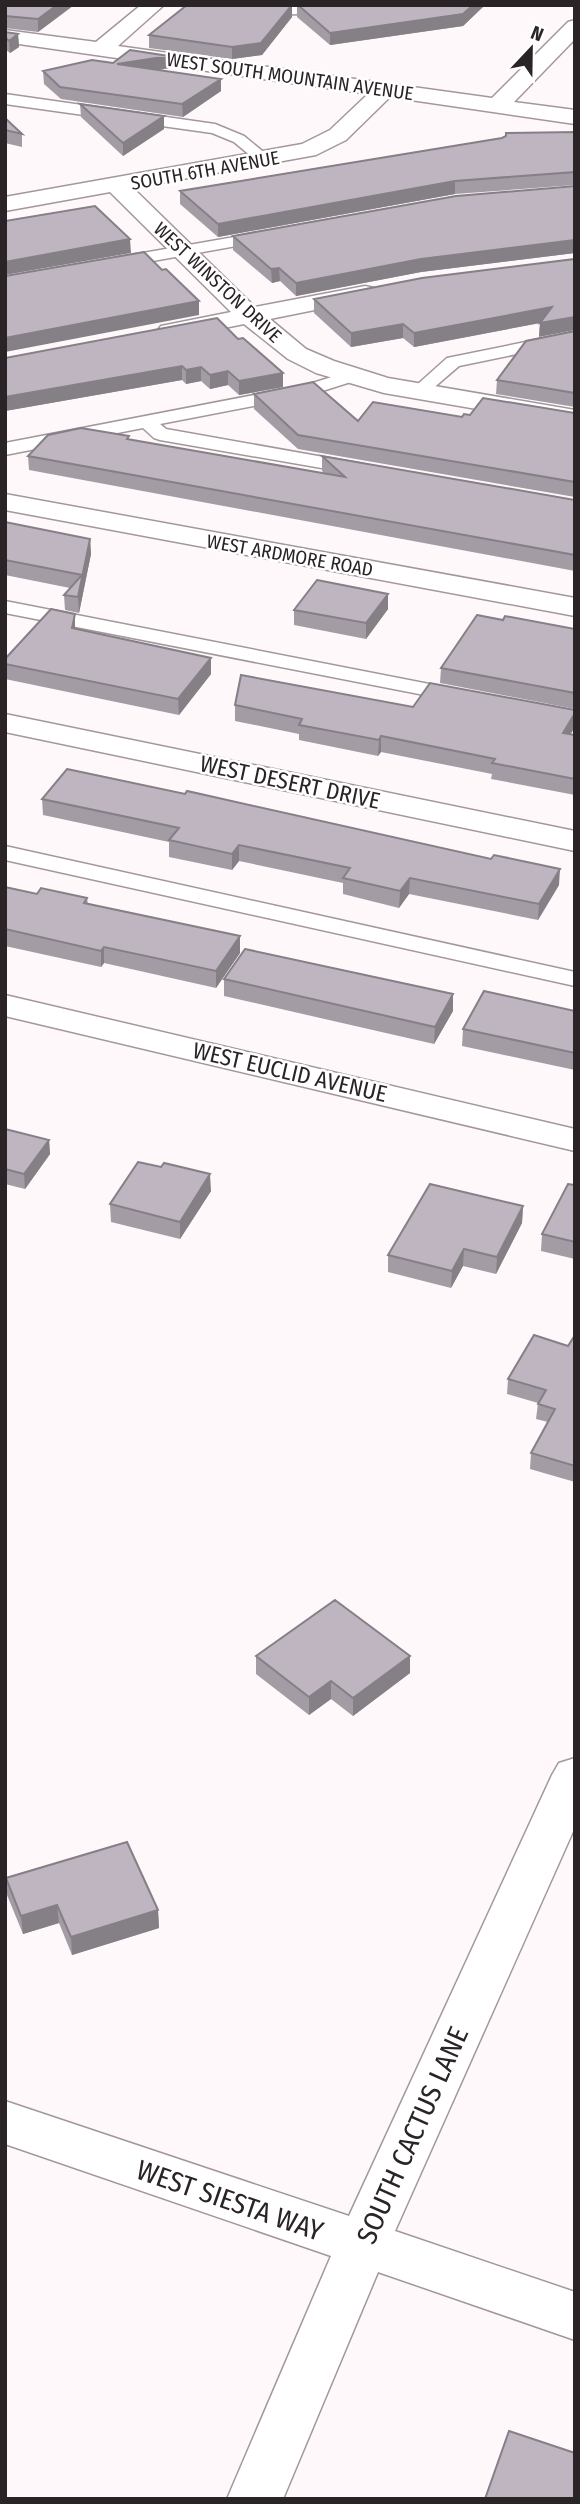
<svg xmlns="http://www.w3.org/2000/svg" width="580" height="2504" viewBox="0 0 580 2504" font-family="'Fira Sans Condensed',sans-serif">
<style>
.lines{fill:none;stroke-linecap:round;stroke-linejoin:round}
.service-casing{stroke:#a4979c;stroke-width:3}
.minor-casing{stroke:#a4979c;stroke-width:3}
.service{fill:#fff;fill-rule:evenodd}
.minor{fill:#fff;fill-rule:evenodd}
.wall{fill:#a39ca5}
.shaded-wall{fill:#857f86}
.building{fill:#beb5c0;stroke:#857f86;stroke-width:2}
.labels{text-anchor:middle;stroke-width:5;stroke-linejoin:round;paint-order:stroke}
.far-street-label{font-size:19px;fill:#2a2427;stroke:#fff}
.street-label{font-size:23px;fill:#2a2427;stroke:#fff}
.near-street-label{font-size:28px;fill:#2a2427;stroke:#fff}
</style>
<rect width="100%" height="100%" fill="#fef8fa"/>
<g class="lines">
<!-- service casing -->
<g class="service-casing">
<path id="service" d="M5,94L215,124L244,136L272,159L270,162H258L234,142L212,133L5,104Z
M269,231L275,233L277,236L275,239L114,268L106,263L114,258Z
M575,332V342L459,366L424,396H412L409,392L447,358Z
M351,371L357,372L360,376L357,380L310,395L160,424L166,429L363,464L365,468L356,474L160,440L154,438L143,428L5,455V443L306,385Z
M5,601L460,690L467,692L470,696L467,700L460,702L5,613Z
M5,846L575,972V986L5,860Z"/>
</g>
<!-- minor casing -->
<g class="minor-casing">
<path id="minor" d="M141,5H164L118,46L492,98L568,22L575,20V39L514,102L575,110V124L390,97L346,140L316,155L133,188L255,307L365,286L374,288L377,293L374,298L270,319L306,349L334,361L388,378L575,410V426L384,393L316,373L288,359L244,324L170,339L161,336L157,331L161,326L231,312L110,192L5,211V197L302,144L330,130L368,94L5,42V30L96,42Z
M260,5H317C306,20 279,13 263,9Z
M5,494L575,598V616L5,510Z
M5,714L575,831V851L5,732Z
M5,995L575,1129V1151L5,1016Z
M575,1758V1827L395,2231L575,2292V2340L378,2272L283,2499H227L331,2256L5,2144V2101L349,2216L552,1775L559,1763Z"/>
</g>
<!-- service -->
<use href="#service" class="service"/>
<!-- minor -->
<use href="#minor" class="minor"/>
</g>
<!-- wall -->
<path class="wall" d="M5,5H74L38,32L5,28Z
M292,5V17L262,55L232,59L149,48V35Z
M297,5H485L463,26L330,45L297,17Z
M5,32L18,34L19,47L10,53L5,49Z
M113,63L169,68L160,70L221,79V91L183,117L61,99L44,84L43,71Z
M80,104L164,129L123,156L81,117Z
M5,118L22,134V147L5,143Z
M575,132V185L455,194L218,237L180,204V191Z
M575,186V253L421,272L296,296L280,281L272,283L233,250V236Z
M575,259L539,337L540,323L414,347L403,338L351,347L314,313V299Z
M217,318L283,387L239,395L228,385L210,389L201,381L186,384L182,380L5,411Z
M575,331V407L496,394L497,380Z
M254,394L358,421L462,417L470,415L575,413V497L298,449L254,409Z
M129,436V439L325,474L322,471V456L575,500V571L29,470L28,456Z
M5,522L90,539L91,554L79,613L65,610L64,595L70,588L5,575Z
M388,594V609L366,639L294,625V610Z
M75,614V629L211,674L179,715L5,679V659Z
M503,620L575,629V709L440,683L441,668Z
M235,705L413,707L575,735V795L491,779L492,774L381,752L378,756L299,740V734L235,721Z
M42,799L559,885L538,920L409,894L399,908L343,894V883L239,861L232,870L169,857V842L43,815Z
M5,887L37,894L87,898L88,904L240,953L216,988L104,963L101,967L5,946Z
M224,979L453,994V1011L434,1044L224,996Z
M575,1011V1070L462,1046L463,1029Z
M5,1129L49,1140L50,1154L25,1189L5,1184Z
M575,1185V1259L541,1251L542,1234Z
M211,1191L180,1239L111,1222L110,1204Z
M523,1206L522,1223L496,1274L463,1266L451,1288L388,1272V1255Z
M575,1335V1482L530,1469L531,1453L548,1422L536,1419L538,1403L507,1394L508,1379L568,1346Z
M256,1656L410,1673L353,1716L331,1699L309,1715L256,1674Z
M6,1878L158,1910L159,1928L72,1955L59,1923L23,1934L7,1895Z"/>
<!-- shaded-wall -->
<path class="shaded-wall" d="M57,5H74L38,32V19Z
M292,5V17L262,55L232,59V47Z
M473,5H485L463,26L330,45V33Z
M18,34L19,47L10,53L9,41Z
M169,56V68L117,76V64Z
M221,79V91L183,117L182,104Z
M164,116V129L123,156V143Z
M455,181V194L218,237V224Z
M130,239L131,253L5,275V262Z
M575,240V253L421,272L296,296V283L421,259Z
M279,268L280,281L272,283L271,269Z
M199,301V315L5,352V338Z
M552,307L575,317V330L539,337L540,323L414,347V333Z
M403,324V338L351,347V333Z
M182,366V380L5,411V397Z
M201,367V381L186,384V370Z
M228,371V385L210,389V375Z
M283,373V387L239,395V381Z
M90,539L91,554L79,613L78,597Z
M388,594V609L366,639V623Z
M75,614V629L72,628Z
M211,658V674L179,715L178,699Z
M575,713V727L562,749L563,733Z
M381,736V752L378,756L379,740Z
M239,845V861L232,870V854Z
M560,869L559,885L538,920L539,904Z
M410,878L409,894L399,908L400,891Z
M240,936V953L216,988V971Z
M104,947V963L101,967V951Z
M453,994V1011L434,1044L435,1027Z
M49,1140L50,1154L25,1189L24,1174Z
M210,1174L211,1191L180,1239V1222Z
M523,1206L522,1223L496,1274L497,1257Z
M464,1249L463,1266L451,1288L452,1271Z
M410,1656V1673L353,1716V1698Z
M331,1681V1699L309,1715V1697Z
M57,1905L59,1923L23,1934L21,1916Z
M158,1910L159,1928L72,1955L71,1937Z"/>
<!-- building -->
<path class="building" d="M5,5H57L38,19L5,16Z
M187,5H292L261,43L232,47L149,35Z
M298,5H473L463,14L330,33Z
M5,32L18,34L9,41L5,37Z
M130,50L169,56L117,64L221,79L182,104L60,87L43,71L92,60L113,63Z
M80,104L164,116L123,143Z
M5,118L22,134L5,130Z
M575,132V172L455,181L218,224L180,191L502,138L506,136V133Z
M575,186V240L421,259L296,283L279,268L271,269L233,236L456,196Z
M95,206L130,239L5,262V221Z
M144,252L162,270L166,269L199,301L5,338V276Z
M575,259V317L540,323L552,307L414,333L403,324L351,333L314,299L422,278Z
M217,318L238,339L243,338L283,373L239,381L228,371L210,375L201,367L186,370L182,366L5,397V358Z
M575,331V393L497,380L526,341Z
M313,382L358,421L373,402L462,417L464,414L470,415L483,398L575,413V482L298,435L254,394Z
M81,428L129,436L127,439L345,477L322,456L575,500V555L28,456L48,435Z
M5,522L90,539L78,597L64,595L82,575L5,560Z
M317,580L388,594L366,623L294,610Z
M51,609L75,614L72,628L211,658L178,699L5,664V659Z
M477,615L503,620L505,616L575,629V693L441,668Z
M241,675L413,707L430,683L575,710V713L563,733L575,735V779L492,763L495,759L381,736L379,740L299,725L302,719L235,705Z
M67,769L185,794L187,791L491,859L494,855L560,869L539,904L410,878L400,891L343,878L350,868L239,845L232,854L169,840L179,828L42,799Z
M5,887L37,894L41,888L87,898L84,903L240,936L216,971L104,947L101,951L5,929Z
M245,949L453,994L435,1027L224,979Z
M484,991L575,1011V1053L463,1029Z
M5,1129L49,1140L24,1174L5,1169Z
M138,1162L161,1167L164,1163L210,1174L180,1222L110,1204Z
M430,1184L523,1206L497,1257L464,1249L452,1271L388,1255Z
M568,1184L575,1185V1242L542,1234Z
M534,1335L568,1346L575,1335V1466L531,1453L555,1409L538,1404L546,1390L508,1379Z
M335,1600L410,1656L353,1698L331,1681L309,1697L256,1656Z
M127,1842L158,1910L71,1937L57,1905L21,1916L6,1878Z
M509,2431L575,2453V2499H485Z"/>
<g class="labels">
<!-- far-street labels -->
<g class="far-street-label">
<text transform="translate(290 76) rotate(8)" y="7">WEST SOUTH MOUNTAIN AVENUE</text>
<text transform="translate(205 170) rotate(-10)" y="7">SOUTH 6TH AVENUE</text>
<text transform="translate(218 282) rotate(43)" y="7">WEST WINSTON DRIVE</text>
<text transform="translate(290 555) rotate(10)" y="7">WEST ARDMORE ROAD</text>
</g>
<!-- street labels -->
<g class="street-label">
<text transform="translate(290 782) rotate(12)" y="8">WEST DESERT DRIVE</text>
<text transform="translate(290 1072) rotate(13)" y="8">WEST EUCLID AVENUE</text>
</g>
<!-- near-street labels -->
<g class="near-street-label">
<text transform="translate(412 2135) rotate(-66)" y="10">SOUTH CACTUS LANE</text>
<text transform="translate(230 2200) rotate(19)" y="10">WEST SIESTA WAY</text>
</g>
</g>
<!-- border -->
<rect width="580" height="2504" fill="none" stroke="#2a2427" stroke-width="14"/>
<!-- north arrow -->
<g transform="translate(531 49) rotate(22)" stroke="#ffffff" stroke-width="5" paint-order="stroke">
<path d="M0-5L12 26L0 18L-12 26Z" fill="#2a2427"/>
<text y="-10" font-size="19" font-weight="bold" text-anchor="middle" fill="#2a2427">N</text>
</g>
</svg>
